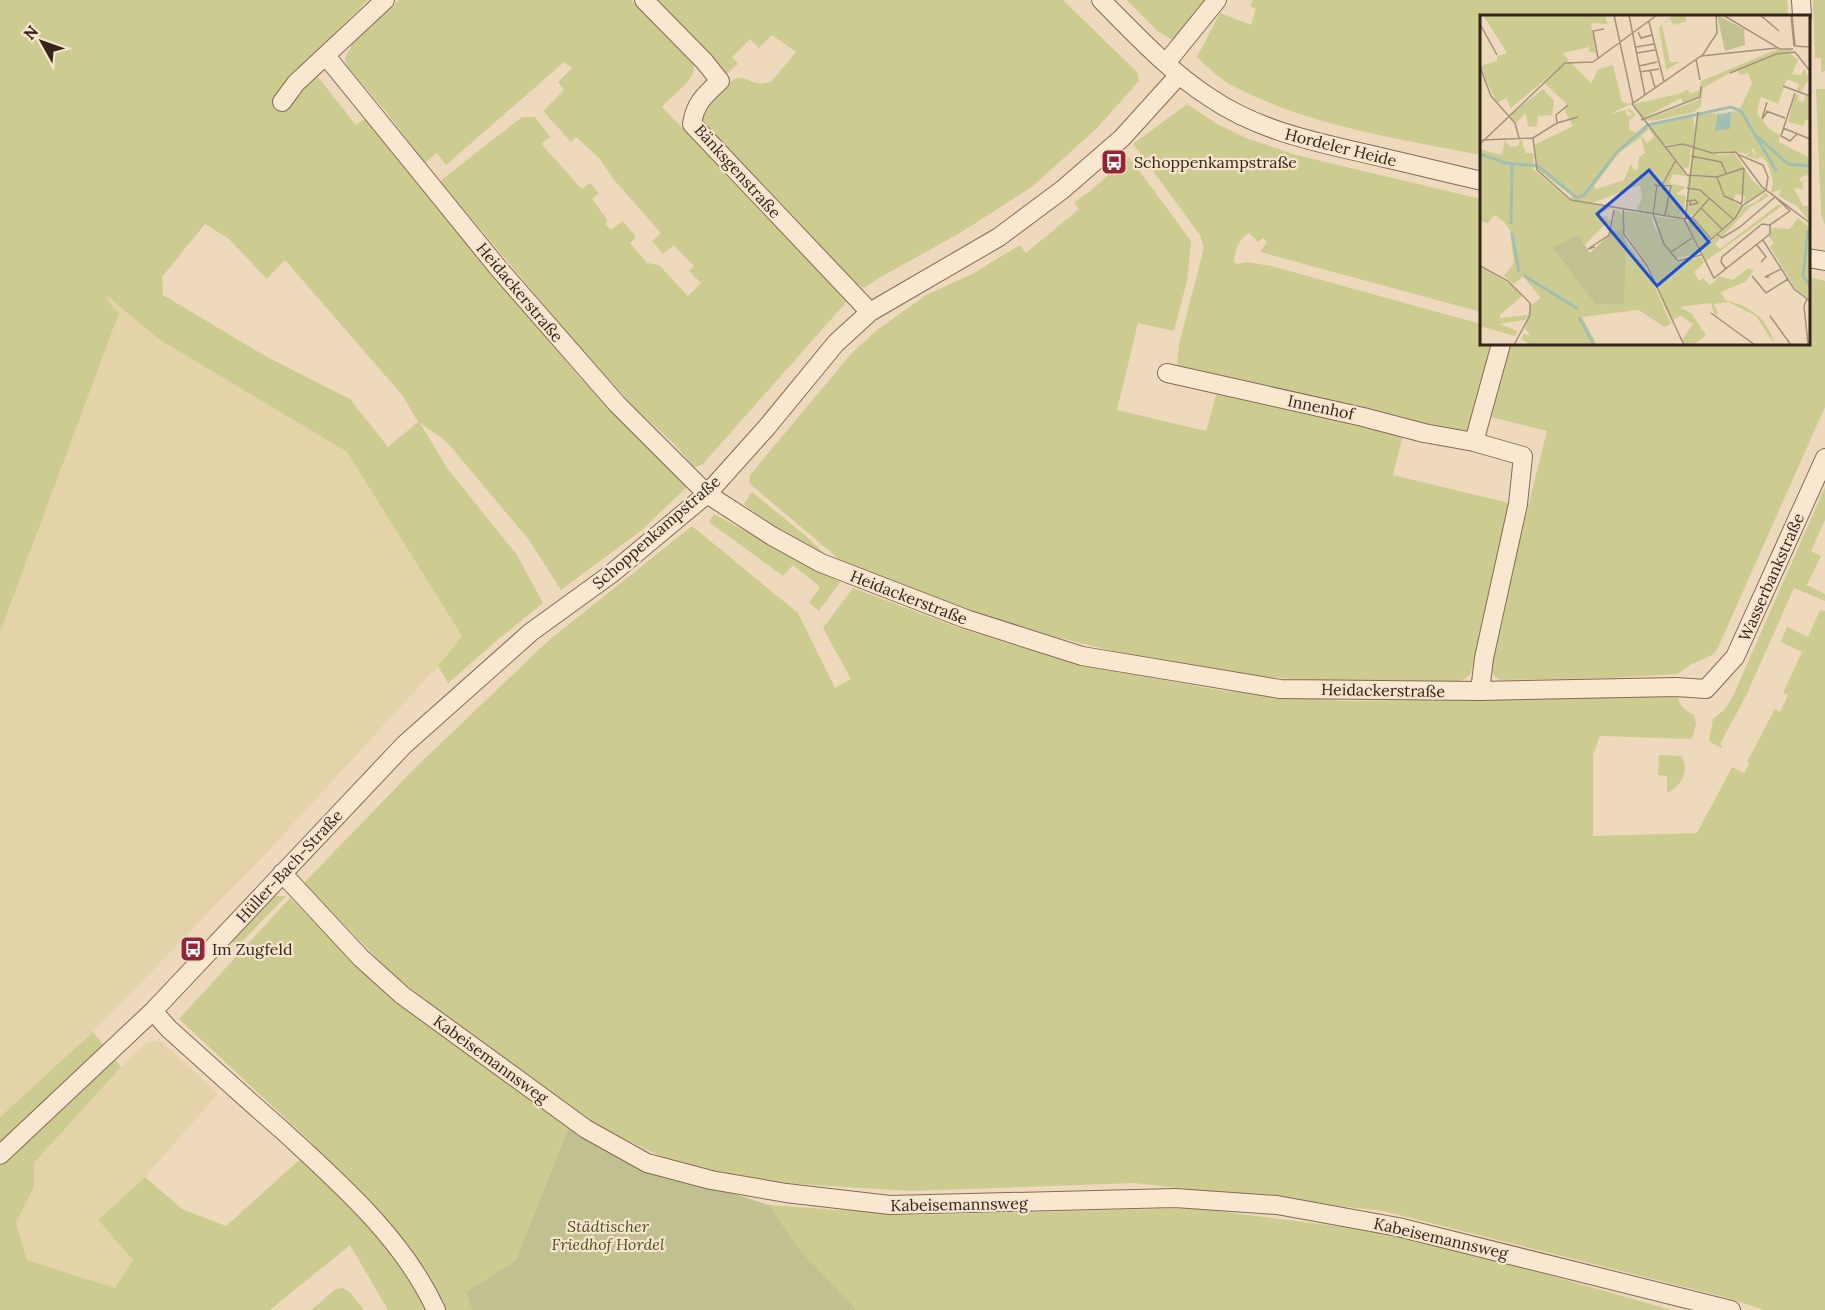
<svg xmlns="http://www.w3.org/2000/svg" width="1825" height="1310" viewBox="0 0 1825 1310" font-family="Lora,serif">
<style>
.farmland{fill:#e4d3a9}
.green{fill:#cccc90;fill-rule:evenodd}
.cemetery{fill:#c0c090}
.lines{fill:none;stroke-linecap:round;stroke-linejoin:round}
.street-casing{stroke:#866955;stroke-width:20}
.street{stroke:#f9e7cf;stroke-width:18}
.labels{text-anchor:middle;stroke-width:4.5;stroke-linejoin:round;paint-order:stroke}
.street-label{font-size:16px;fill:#35241b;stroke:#f6e4cc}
.poi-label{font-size:16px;fill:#35241b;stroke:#f6e4cc;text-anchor:start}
.park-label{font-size:16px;font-style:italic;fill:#4b5221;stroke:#f6e4cc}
.inset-river{fill:none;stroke:#a0bfb2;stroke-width:3}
.inset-road{fill:none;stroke:#a4917c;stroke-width:1.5}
.view{fill:#1d4ed8;fill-opacity:0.15;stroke:#1d4ed8;stroke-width:3}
.inset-edge{fill:none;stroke:#35241b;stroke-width:3}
</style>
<rect width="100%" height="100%" fill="#eed9bc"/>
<!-- farmland -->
<path class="farmland" d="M0,242L104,293L160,340L347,452L462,636L438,666L272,847L93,1032L0,1117Z
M151,1041H161L218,1094L145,1177L98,1220L133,1260L115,1288L27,1260L16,1223L34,1187V1163L121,1067L142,1046Z"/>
<!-- green -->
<path class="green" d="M0,0H368L306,62L356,125L366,118L438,209L580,378L689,485L642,530L561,590L529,540L446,441L420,423L447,468L517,555L543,603L501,637L448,683L438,666L462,636L347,452L160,340L106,295L112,307L119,313L0,632ZM205,224L229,239L267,279L285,260L403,396L418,422L388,447L350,399L267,357L163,295L162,277Z
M399,0H631L693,61C700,78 672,95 662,107L849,299L702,465L694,467L675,445L635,408L575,342L440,181L522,117H535L550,137L542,143L543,146L582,189L590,183L599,193L592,199L608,221L605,224L611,230L623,221L636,237L630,243L647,263L659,265L688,296L701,283L689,271L694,266L674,245L663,254L652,241L661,233L615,181L599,158L576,137L571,142L544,112V110L564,90L558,82L572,68L564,62L446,165L437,153L425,163L387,113L347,66L345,58L353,43Z
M655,0H1063L1137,72L1139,81L1096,129L1033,186L960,233L879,278L864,288L851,280L700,119L702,112L732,80C742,75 746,80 756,83C761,84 766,83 771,82L796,52L772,35L759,48L750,39L732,57L738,64L725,75Z
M1127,0H1208L1176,42L1157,31Z
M1253,0H1787L1788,16H1482L1481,155C1398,139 1309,126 1233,86C1219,79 1208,67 1197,57L1220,13L1251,25L1256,9L1250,6Z
M1813,0H1825V71L1821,72V58H1815Z
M1816,89H1825V225L1821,214Z
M1187,104L1217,124L1246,138L1296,155L1481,199V312L1260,252L1267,242L1263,238L1258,242L1249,233C1239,239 1235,249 1234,261L1237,264L1247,262L1271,266L1481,324L1482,344H1491L1470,430L1461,434L1186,370L1177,364L1179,344L1204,248L1200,235L1133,144Z
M1129,157L1191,241L1187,281L1174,331L1138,323L1117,410L1206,431L1217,392L1403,435L1393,475L1509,503L1479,635L1475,658L1470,675L1459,682H1420L1402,680L1315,681L1227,673L1145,659L1040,633L944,602L840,560L749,483L750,475L850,355L877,330L926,295L972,274L1020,245L1026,253L1079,209L1074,202L1090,191Z
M1809,277L1825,281V407L1717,650L1712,655L1690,665L1678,674L1612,678L1500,680L1494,676L1490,669L1503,608L1547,431L1491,417L1509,344H1808Z
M1825,487V520L1811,551L1821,556L1807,585L1825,594V601L1794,588L1746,696L1720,744L1722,746L1721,748L1709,741L1713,719L1725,709L1734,694Z
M752,492L807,537L828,557L762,519L744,504Z
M714,514L840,582L819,611L809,603L820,587L793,565L783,576L709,522Z
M692,526L798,613L835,688L851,679L823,628L853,588L962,629L1080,665L1225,691L1344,701L1552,699L1600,694L1677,692C1679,705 1682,709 1694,715L1696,724L1692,739L1600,736L1593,755V836L1697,833L1732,767L1744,773L1749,764L1747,762L1775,709L1780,712L1788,695L1783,693L1802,652L1781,642L1787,627L1808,637L1820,610L1825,611V1310H1764L1728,1298L1383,1211L1134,1183L911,1191L751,1181L664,1158L584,1119L487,1048L391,973L304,883L416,767L548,641Z
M1659,755L1681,756C1691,769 1681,787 1667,793V776L1658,775Z
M273,896H286L238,946L231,941Z
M290,898L355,962L569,1126L516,1260L466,1292L472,1310H388L350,1245L270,1310H0V1117L93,1032L121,1067L34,1163V1187L16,1223L27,1260L115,1288L133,1260L98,1220L145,1177L182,1209L226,1226L315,1146L179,1019Z
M769,1205L911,1215L1194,1208L1406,1235L1672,1310H857L799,1249Z
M343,1288L350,1292L364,1310H311L336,1289Z"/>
<!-- cemetery -->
<path class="cemetery" d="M569,1126L651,1174L728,1192L769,1205L799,1249L857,1310H472L466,1292L516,1260Z"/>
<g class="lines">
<!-- street casing -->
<g class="street-casing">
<path id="street" d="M644,0L704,61L720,81C705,95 695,103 692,124L870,312
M1101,0C1135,34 1168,70 1209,97C1263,134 1326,144 1389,159C1420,166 1451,174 1482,181
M1801,0L1802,16
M326,56L499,269L617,404L707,494L772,536L821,563L966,619L1082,656L1280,689L1480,691L1676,687L1706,689L1735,657L1825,458
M1166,63L1217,0
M282,102L296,83L385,0
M1808,258L1825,261
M1167,373L1363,417L1424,433L1474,442
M1480,691L1484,658L1518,504L1523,456L1474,442L1501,344
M282,873L361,958L402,995L586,1129L647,1163L711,1180L786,1193L890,1205L1175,1198L1277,1205L1398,1227L1731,1310
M153,1011L169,1029C207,1063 244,1097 282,1130C339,1183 403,1238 436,1310
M0,1155L153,1011L404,745L531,632L611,574L707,494L767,427L836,343L870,312L999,237L1062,190L1122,138L1179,75"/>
</g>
<!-- street -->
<use href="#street" class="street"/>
</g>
<!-- icons -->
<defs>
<g id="bus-square" transform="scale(1.35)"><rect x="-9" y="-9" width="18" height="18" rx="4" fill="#962433" stroke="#f6e4cc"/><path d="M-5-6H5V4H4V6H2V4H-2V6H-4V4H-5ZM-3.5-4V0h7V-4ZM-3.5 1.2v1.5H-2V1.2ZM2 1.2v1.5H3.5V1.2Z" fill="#fff"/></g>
</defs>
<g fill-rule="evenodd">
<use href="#bus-square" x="1114" y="162"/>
<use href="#bus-square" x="193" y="949"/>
</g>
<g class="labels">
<!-- street labels -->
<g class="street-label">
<text transform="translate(1341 147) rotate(14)" y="6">Hordeler Heide</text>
<text transform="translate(738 171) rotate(48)" y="6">Bänksgenstraße</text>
<text transform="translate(520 292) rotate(50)" y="6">Heidackerstraße</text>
<text transform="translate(1321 407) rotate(12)" y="6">Innenhof</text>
<text transform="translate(656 532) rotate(-41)" y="6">Schoppenkampstraße</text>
<text transform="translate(1771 577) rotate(-66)" y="6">Wasserbankstraße</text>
<text transform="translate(909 597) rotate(21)" y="6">Heidackerstraße</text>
<text transform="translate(1383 690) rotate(1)" y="6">Heidackerstraße</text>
<text transform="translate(289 866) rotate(-47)" y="6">Hüller-Bach-Straße</text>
<text transform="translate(491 1059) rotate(36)" y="6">Kabeisemannsweg</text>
<text transform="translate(959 1204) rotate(-1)" y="6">Kabeisemannsweg</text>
<text transform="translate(1441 1238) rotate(13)" y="6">Kabeisemannsweg</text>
</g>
<!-- poi labels -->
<g class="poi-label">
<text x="1134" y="168">Schoppenkampstraße</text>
<text x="212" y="955">Im Zugfeld</text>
</g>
<!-- park labels -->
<g class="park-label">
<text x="608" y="1232">Städtischer<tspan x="608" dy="18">Friedhof Hordel</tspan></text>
</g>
</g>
<!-- overview -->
<g transform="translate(1480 15)">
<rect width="330" height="330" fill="#eed9bc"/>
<path d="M3,0H124L128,9L111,8L116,38L109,37V32L83,38L89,45L31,93L26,83L17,88L0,51L17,46V41L27,38ZM193,0H205L207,6L193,10L190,4L182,10L190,47H200L186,55L179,12ZM298,34L312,35L309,37L318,45L312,59L322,60L324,53L329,64L320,78L316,77L319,69L307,64L298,89L281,82L278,91L284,94L278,92L277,98L288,113L300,120L299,127L330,143V159L319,163L321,167L328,165L322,168L324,174L314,173L323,191H328L329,206L317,191L299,181L301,174L291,178L293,166L288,149L282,142L276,144L266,141L272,135L276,143L274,133L267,139L254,137L272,165L284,176L264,190L265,181L256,179L253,187L262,190L253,203L223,177L252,204L220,233L206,207L215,204L213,200L206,202L208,161L209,160L223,162L228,161L209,159L212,142L223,143L212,141V133L239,140L250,139L254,136L234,138L205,129L183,130L206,161L193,159L189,168L206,172L196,179L206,181L203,203L173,198L178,171L191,172L182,170L185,162L181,170L176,169L172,198L164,197L165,189L163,197L156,195L162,184L160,170L109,189L131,193L120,198L122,202L127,200L128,205H134V196L139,195L143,202L144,196L172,200L173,208L180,222L173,201L204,205L220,239L196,243V247L221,242L224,248L214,257L219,266L223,263L230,270L240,261L253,265L268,253L274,255L265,267L241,277L245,285L264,291L281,303L289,315L295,330L276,301L248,287L234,289L238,298L235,301L231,288L200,292L212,299L226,320L213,330H204L202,325L213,309L201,301L191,305L167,250L144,215L133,217L128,224L131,211L125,209L105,230L98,220L72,232L116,290L143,289L146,226L166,252L191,309L184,312L159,295L142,297L102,302L117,330H51L41,324L44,319L51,321L44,312L51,290L61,283L43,261L34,269L24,261L34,248L30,215L25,208L15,200L8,208L0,206V134L22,140L25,125L30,132L38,131L41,124L46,138H53L54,155L90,185L92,181L57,154L54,138V130L93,111L84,94L88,90L64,68L86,48L90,47L111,68L119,54L133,50L142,87L151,89L130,99L145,95L148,102L153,99L146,95L150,94L156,100L149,105L150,115L157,118L165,110L169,114L161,121L167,128L174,122L168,112L213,101L214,115L217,100L259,96L272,68L268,58L260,60L257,54L223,73L221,91L214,97L172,106L163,105L219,85L220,81L203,88L201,83L162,104L153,89L198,79L220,69L208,75L210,79L221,75V66ZM245,97L251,98L250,114L236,116V101ZM161,122L165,138L159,142L158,154L154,156L151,149L144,165L116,174L114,171L139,138ZM63,74L74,86L72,100L58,101L57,111L48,112L46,98L36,108L29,101ZM315,80H319L318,85L323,87L326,80L330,81V108L326,104L323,111L308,107ZM203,130L211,133L209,152L204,154L186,132ZM286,177L289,181L269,193L242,222L238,220L263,192L276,187ZM299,189L302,191L226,246L221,235L237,220L240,223L235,229L240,234ZM318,203L330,213L328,284L315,273L290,232L294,228L288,221L292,213L310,214ZM0,253L31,269L42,281L20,300V303L48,300L45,305L19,309L38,316L35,321L0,311Z" fill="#cccc90" fill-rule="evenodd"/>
<path d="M237,0L264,14L265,30L245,36ZM143,215L146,226L144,289L116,290L72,232L98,220L110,238L133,216Z" fill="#c0c090"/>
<path d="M251,97L250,114L235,116L237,100Z" fill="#a0bfb2"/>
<path class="inset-river" d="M278,122L308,149L330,151M0,139L26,148L58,151L97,183L104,180L137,137L168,110L251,92L261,96L297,157M31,209L32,148M328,215L323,261L330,270M32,218L39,257M43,260L98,294M99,302L114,330"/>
<path class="inset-road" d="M134,0L153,88M149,0L165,80M243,0L300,34H313M280,0L299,16M311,0L314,31M312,0L315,31L330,32M169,7L184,67M0,9L17,40M158,17L161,23L172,20M156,32L174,29M315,37L330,56M157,38L175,35M222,41L237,18L236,0M118,43L113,16L124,14M216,44L220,65M159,51L177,47M0,52L11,81L35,108L39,123M170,55L175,73M160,57L179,54M250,58L296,39L315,37M303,71L330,81M315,78L301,121L310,126L317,119M287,87L282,104L288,96M286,96L305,103M218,97L205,206L234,263L290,219V210L310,196L292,179M161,105L220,82L221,71M77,108L76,100L88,90M303,113L330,124M53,123L57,155L91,185L205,204M2,125L53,123L77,108L98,102M0,129L85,48L113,47L177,0M185,132L203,129L232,138L256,137L282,172L330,208M211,141L241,147L246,158M207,160L152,89L221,41L297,33M207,160L237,162L264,153M237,162L244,181L262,189M174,170L191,171L185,200M177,170L173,199L184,229L198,246L221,240M182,170L196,145M207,173L220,175L253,204M206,186L215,185L218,188L210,190V186M262,188L264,153M221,193L242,214M143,195L144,219L167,251L204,330M212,202L231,224M206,203H212L229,184M237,219L242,223L260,212L295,182M283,225L314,274L330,286M277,230L286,242L281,247M115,232L108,234L129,220L134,195M219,235L255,203L262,191L286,175L288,162L283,150L257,139M191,237L212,223M0,251L28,266L50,288V300L34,330M246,254L241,247L242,242L282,209L290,210M272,261L286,278L308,264M289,262H285L301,254M327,284L324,291L328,329M330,293V328M231,298L275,330M290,301L311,330"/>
<path class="view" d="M169,155L229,227L177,271L117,199Z"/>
<rect width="330" height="330" class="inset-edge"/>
</g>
<!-- north arrow -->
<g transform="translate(42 42) rotate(310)" stroke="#f6e4cc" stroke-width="4.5" paint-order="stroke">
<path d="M0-4.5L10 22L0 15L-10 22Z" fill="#35241b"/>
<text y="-9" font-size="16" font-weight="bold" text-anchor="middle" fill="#35241b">N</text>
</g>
</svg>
